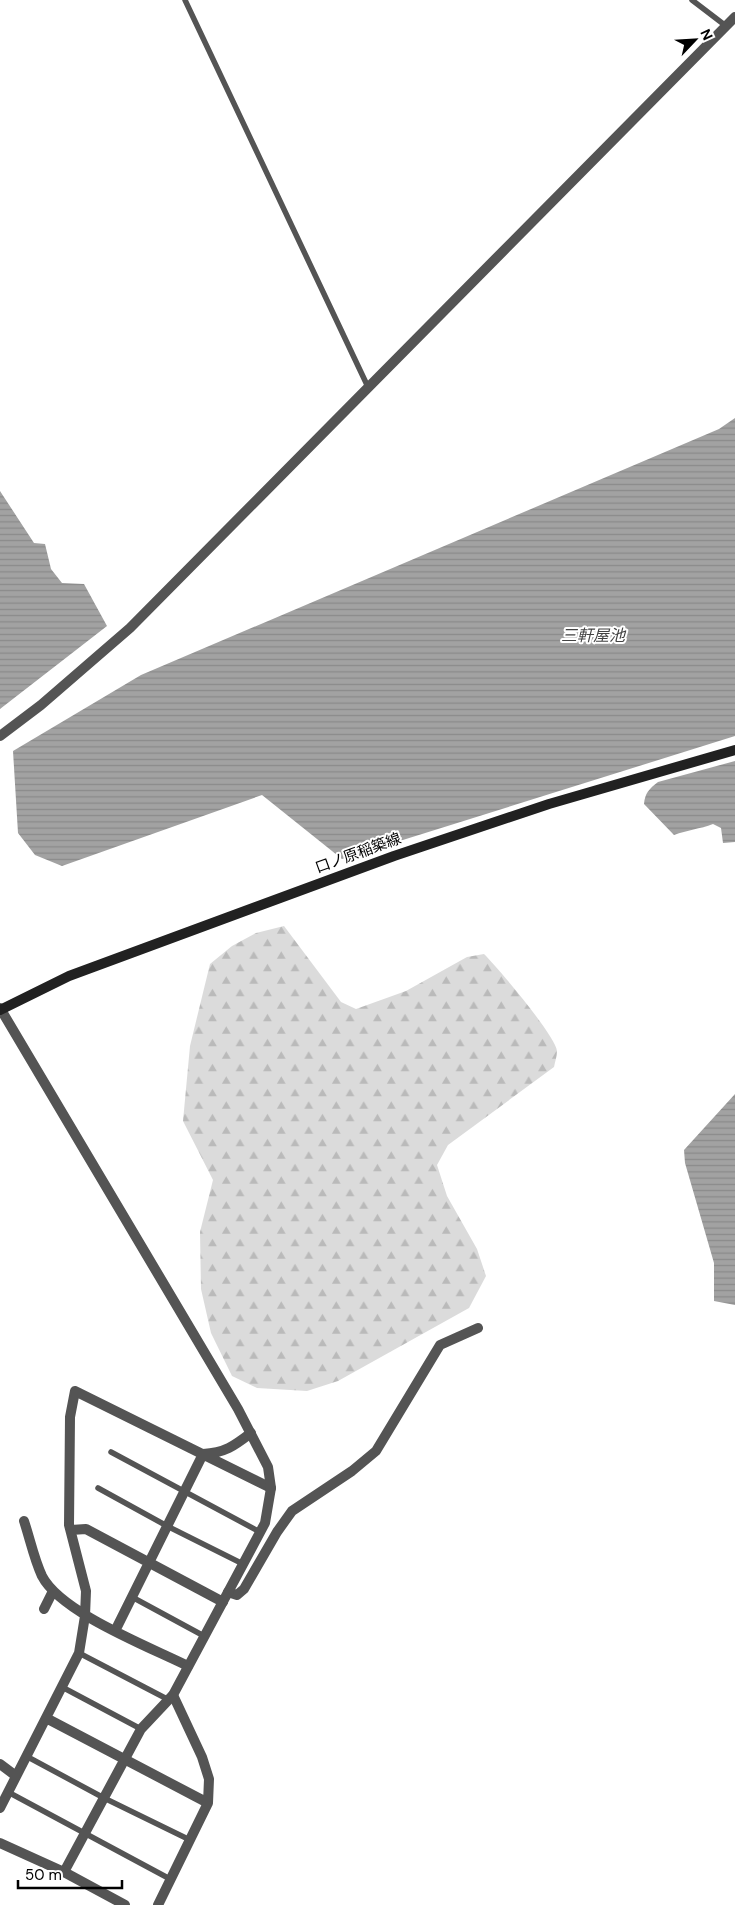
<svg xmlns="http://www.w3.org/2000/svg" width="735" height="1905" viewBox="0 0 735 1905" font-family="'DM Sans','Noto Sans JP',sans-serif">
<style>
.forest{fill:url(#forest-firs)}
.water{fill:url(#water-rules)}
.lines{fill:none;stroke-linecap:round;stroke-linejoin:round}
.service{stroke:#545454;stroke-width:5.5}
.minor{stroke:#545454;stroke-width:10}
.tertiary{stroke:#545454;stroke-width:10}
.secondary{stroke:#212121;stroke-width:10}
.labels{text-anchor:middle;stroke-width:4;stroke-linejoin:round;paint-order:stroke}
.street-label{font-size:15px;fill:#000;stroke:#fff}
.water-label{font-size:16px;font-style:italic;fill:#434343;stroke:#fff}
</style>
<defs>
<pattern id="forest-firs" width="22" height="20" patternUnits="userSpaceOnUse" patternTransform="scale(1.25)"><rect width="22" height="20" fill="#dbdbdb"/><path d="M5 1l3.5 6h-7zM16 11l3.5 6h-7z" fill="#bababa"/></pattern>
<pattern id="water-rules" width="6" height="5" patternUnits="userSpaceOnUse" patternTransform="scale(1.25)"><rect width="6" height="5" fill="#a2a2a2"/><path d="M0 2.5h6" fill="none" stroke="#8a8a8a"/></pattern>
</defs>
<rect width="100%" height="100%" fill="#fff"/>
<!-- forest -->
<path class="forest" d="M284,926L341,1002L356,1009L406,991L467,957L484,954C498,968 555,1035 557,1051C557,1056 555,1062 554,1067L448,1145L437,1165L447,1196L477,1249L486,1276L469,1308L338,1381L307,1391L257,1388L232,1376L211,1333L201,1289L200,1232L213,1180L183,1121L190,1046L210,964L232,946L256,933Z"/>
<!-- water -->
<path class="water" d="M735,418V736L342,859L262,795L62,866L35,855L18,833L13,751L141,675L719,429Z
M0,491L34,543L45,544L51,569L62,583L84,584L107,626L0,709Z
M735,761V842L723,843L721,828L713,824C700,829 687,830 674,835L644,804C645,793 649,789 658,782Z
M735,1094V1305L714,1301V1263L685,1163L684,1150Z"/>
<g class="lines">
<!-- service -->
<path class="service" d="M185,0L368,387
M692,0L726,26
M111,1452L260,1532
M98,1488L167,1526L243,1564
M132,1597L204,1636
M79,1653L169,1700
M62,1687L141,1729
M26,1756L104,1798L190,1840
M8,1792L170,1879"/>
<!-- minor -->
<path class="minor" d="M24,1521C30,1539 34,1559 42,1576C61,1613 150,1647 188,1666
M71,1530L86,1529L223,1602
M228,1592L237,1595L244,1589L277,1532L292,1511L352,1471L376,1451L440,1345L478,1328
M44,1609L53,1591
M115,1631L203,1454C225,1453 234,1446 251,1433
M173,1695L202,1757L209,1779L208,1803
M46,1718L208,1803L158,1905
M0,1764L16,1776
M0,1808L79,1653L85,1616L86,1591L69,1525L70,1417L75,1391L271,1488"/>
<!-- tertiary -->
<path class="tertiary" d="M0,736L41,705L130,628L735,17
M0,1008L238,1409L268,1467L271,1488L265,1523L173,1695L141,1729L64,1872
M0,1843L64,1872L125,1905"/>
<!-- secondary -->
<path class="secondary" d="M0,1010L69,976L394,856L549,804L735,750"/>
</g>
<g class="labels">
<!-- street labels -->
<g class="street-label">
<text transform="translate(358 853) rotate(-20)" y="5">口ノ原稲築線</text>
</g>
<!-- water labels -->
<g class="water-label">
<text x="593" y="641">三軒屋池</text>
</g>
</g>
<!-- north arrow -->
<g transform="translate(695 40) rotate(65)" stroke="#ffffff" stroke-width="4" paint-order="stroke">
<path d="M0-4L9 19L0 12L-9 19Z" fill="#000000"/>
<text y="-8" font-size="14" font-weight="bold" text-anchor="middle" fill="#000000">N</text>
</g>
<!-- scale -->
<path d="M18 1880v8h104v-8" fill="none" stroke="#000000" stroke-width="2.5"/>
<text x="25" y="1880" font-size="15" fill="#000000" stroke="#ffffff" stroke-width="4" paint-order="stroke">50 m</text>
</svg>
